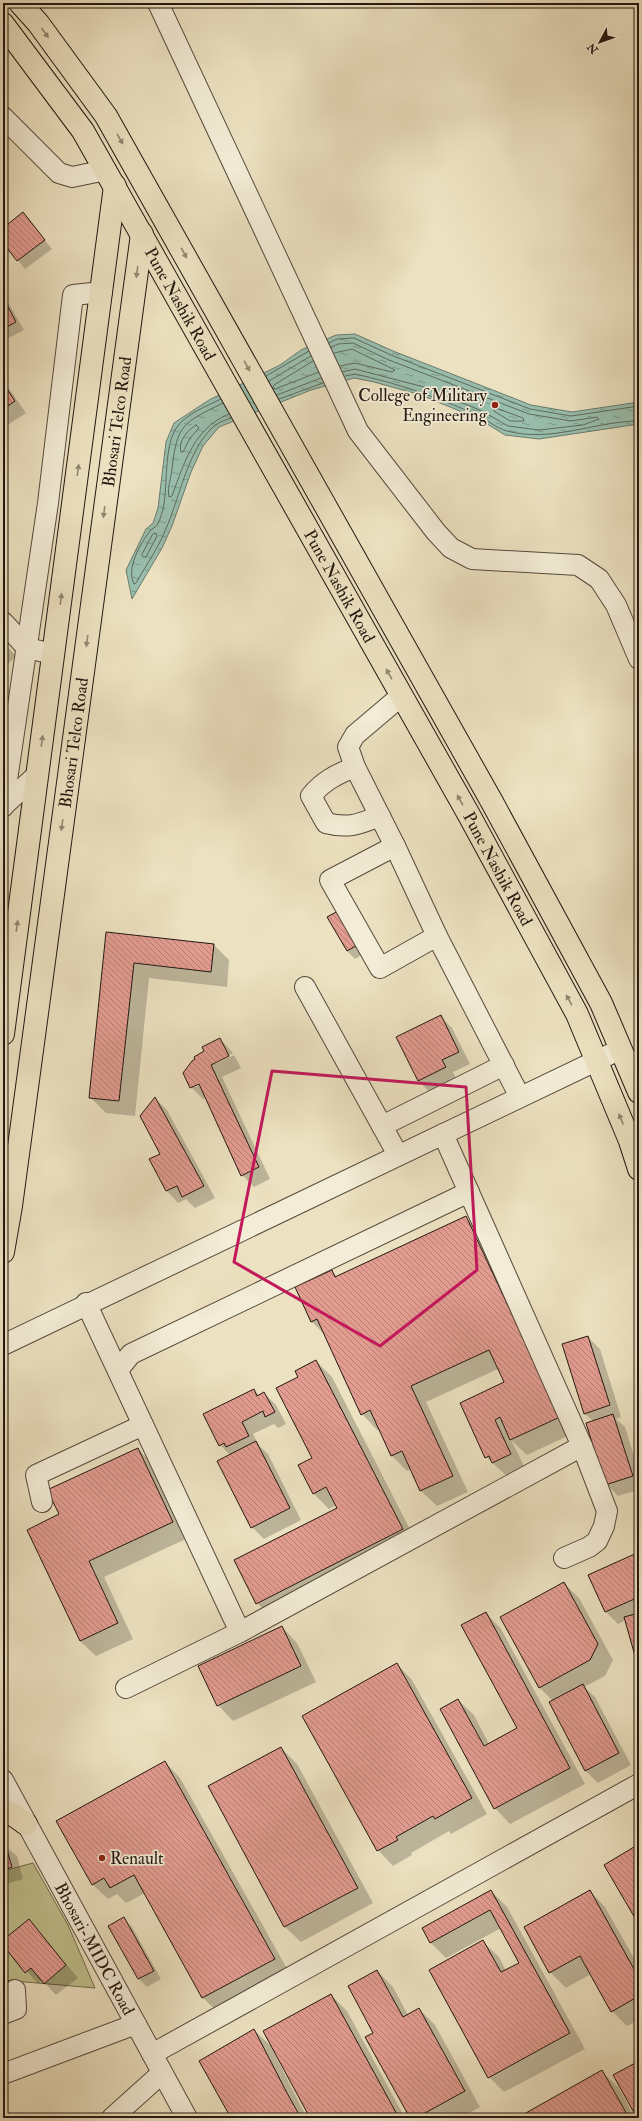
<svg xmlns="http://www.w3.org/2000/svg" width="642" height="2121" viewBox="0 0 642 2121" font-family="'IM FELL Double Pica',serif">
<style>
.green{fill:#c0c08d;stroke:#726b4e}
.water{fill:url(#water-ripples);stroke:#6a7b6e}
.shadow{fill:#0003;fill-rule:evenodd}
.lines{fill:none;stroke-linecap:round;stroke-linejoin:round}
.shore{stroke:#5e6a5e;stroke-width:1}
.building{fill:url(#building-back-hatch);stroke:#231610}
.minor-casing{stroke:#55493c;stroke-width:22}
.major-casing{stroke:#231610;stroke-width:24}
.highway-casing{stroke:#231610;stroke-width:24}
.minor{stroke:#f3ecd6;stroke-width:20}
.major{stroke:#ece1c0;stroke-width:22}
.highway{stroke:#ece1c0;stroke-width:22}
.oneway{fill:#928671}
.marked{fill:none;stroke:#c2185b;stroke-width:3;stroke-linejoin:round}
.poi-dot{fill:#8f2418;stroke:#f3ecd6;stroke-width:1.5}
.labels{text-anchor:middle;stroke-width:3.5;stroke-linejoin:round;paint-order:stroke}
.street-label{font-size:17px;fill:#231610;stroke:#f3ecd6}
.poi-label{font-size:17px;fill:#231610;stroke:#f3ecd6;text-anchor:end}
</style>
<defs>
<pattern id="water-ripples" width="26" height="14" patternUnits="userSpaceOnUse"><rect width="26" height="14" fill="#99bead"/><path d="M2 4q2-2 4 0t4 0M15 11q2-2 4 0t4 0" fill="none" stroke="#7c998b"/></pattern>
<pattern id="building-back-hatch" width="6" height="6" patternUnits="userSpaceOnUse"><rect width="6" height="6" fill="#e29c90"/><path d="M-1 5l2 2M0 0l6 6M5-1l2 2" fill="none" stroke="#b77e74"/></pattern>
</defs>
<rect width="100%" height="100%" fill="#ece1c0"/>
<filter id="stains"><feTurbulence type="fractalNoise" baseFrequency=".005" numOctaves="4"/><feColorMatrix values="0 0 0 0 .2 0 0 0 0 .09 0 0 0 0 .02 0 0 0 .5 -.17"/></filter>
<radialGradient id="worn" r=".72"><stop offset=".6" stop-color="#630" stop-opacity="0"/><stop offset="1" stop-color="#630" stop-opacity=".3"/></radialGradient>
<!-- green -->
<path class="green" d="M33,1863L68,1925L95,1988L3,1980V1871Z"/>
<!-- water -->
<path class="water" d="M355,334L393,351L531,405L572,412L639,402V424L539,439L505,435L479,419L421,395L374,382L354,378L311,390L219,427L203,446L191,472L172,526L162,548L132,599L126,570L146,529L153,523L158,508L166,442L174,423L209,400L280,365L301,350L336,335Z"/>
<!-- shadow -->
<path class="shadow" d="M23,214L52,249L25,269L3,242V229Z
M3,298L9,304L24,330L5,340L3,338Z
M3,380L26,413L3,428Z
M3,532L7,538L3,540Z
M3,642L16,656L3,669Z
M3,691L12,699L6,710L3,709Z
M3,720L7,723L3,730Z
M329,917L366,952L355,959L347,951Z
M107,933L214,945L229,960L227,987L149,978L135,1116L106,1113L90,1097Z
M440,1016L452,1028L470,1064L453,1072L457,1080L430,1093L419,1081Z
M220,1039L233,1053L215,1062V1064L234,1055L241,1068L222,1077L270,1179L254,1187L242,1175L206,1098L203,1099L191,1087L206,1052ZM204,1083L195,1087V1085Z
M155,1098L167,1110L215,1198L195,1208L186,1199L178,1203L167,1191Z
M466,1217L481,1233L574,1433L527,1455L511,1440L526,1470L509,1478L486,1457L461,1403L505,1383L498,1369L426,1402L468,1492L437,1506L421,1491L411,1469L407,1471L391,1455L379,1429L377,1430L362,1414L325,1335L312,1322L332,1271L337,1277ZM473,1235H476L563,1422Z
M588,1337L600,1349L621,1417L616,1419L625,1427L639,1472V1490L618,1496L606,1484L593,1421L584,1413Z
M316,1361L332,1377L418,1545L273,1619L257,1603L338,1509L337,1505L329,1509L314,1494L313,1459L299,1378Z
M254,1390L260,1396L264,1393L276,1405L286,1424L278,1428L274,1424L253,1434L259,1446L268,1454L301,1520L264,1539L252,1527L230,1455L220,1445L205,1415Z
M138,1449L153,1465L188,1538L104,1577L133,1639L96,1656L80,1641L61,1515Z
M639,1554V1666L626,1620L618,1624L606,1612L589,1575Z
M564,1583L579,1598L613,1660L605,1676L584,1687L595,1697L631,1765L598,1783L586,1771L550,1703L553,1701L540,1688Z
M486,1613L501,1629L585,1784L510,1824L495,1808L458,1700L474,1715L489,1744L518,1728Z
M282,1627L297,1643L316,1682L233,1721L218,1705Z
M397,1664L412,1680L487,1814L451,1834L449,1831L411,1853L412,1855L393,1866L378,1850Z
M281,1748L297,1764L373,1903L301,1942L285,1927L209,1787Z
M165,1762L180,1778L290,1974L219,2013L203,1998L145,1893L126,1903L117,1894L108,1899L92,1884Z
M3,1844L17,1856L23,1879L3,1885Z
M491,1891L507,1907L585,2049L504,2092L489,2077L483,1942L499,1957L506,1971L521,1963L501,1928L446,1958L430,1942Z
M590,1891L605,1907L639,1967V2020L627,2026L612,2011L591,1974L566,1988L550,1972Z
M124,1919L132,1927L161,1979L147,1987L139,1979L110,1927Z
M29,1920L78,1978L56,1995L42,1980L38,1984L3,1943V1941Z
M377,1971L393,1987L408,2015L419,2009L435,2025L480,2107L460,2118H411L374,2034Z
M331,1995L347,2011L405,2118H311Z
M254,2030L270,2045L307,2118H232Z
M602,2072L618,2087L635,2118H520Z"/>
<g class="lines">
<!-- shore -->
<path class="shore" d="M329,343L337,339L354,338L391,355L530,409L571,416L639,406
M331,347L338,344L353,343L389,360L529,414L571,421L597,417L599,419L583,425L539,430L508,426L482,411L424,387L355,369L342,372
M334,353L352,349L395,370L392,372L355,363L340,366
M313,361L274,385L273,388L275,389L319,372
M266,376L309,351
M345,376L355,374C397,383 433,396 473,413C484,417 495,428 507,431C552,443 595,421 639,421
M269,381L311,356
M277,395L321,378
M221,399C207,406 186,414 177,427C160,451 172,501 157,525C155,528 152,528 150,531C140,544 126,568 134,584L136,583C147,564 160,545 168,524C180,495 190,443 217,424C221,421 227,420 231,418
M279,399L323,383
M223,403C183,423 177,424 172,469C171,478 167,489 169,497L172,496C184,463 194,428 229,414
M496,408L523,418L524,421H510L494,411V409Z
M196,425L199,428L190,438L183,452H181C178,441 187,431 196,425Z
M153,534L156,533L157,536L146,557H143L142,555Z"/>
</g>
<!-- building -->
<path class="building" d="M23,212L45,240L17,261L3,243V228Z
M3,297L16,322L3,329Z
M3,383L15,401L3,409Z
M340,910L359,944L347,951L327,917Z
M106,932L214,944L211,972L134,963L119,1101L89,1098Z
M441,1015L459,1052L442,1060L446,1067L418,1081L396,1037Z
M220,1038L229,1056L211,1065L259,1167L241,1176L199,1084L190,1088L183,1073L192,1061L195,1059L194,1057L204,1051L202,1047Z
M155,1097L204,1186L182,1197L177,1186L166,1191L149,1159L160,1154L140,1116Z
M466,1216L560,1417L510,1440L500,1417L495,1420L511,1454L492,1463L489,1456L485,1458L460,1403L504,1382L489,1350L411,1386L453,1476L420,1491L402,1451L391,1456L370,1410L361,1415L317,1319L311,1322L295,1287L332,1270L335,1277Z
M588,1336L610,1405L584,1414L562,1344Z
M316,1360L403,1529L256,1604L234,1560L337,1508L326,1487L313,1494L298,1465L312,1458L276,1388L298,1377L295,1371Z
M254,1389L257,1396L264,1392L275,1412L265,1417L263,1411L242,1422L249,1436L226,1447L224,1443L219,1446L203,1414Z
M613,1414L633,1476L605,1485L586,1423Z
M256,1441L290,1508L251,1528L217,1461Z
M138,1448L173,1522L89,1561L118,1623L80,1641L27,1530L59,1514L47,1490Z
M639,1552V1597L605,1612L588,1575Z
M564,1582L598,1644L590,1660L539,1688L500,1617Z
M486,1612L570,1768L494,1809L440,1709L458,1699L484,1746L517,1728L461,1625Z
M639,1613V1670L624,1617Z
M282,1626L301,1666L217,1706L198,1666Z
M397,1663L472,1798L435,1819L433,1816L396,1837L398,1840L377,1851L302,1716Z
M583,1684L619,1753L585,1771L549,1702Z
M281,1747L358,1888L284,1927L208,1786Z
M165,1761L275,1959L202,1998L134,1875L110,1888L104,1878L92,1885L56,1821Z
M3,1843H5L12,1867L3,1870Z
M639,1844V1925L604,1865Z
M491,1890L570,2033L488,2078L429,1970L483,1940L501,1972L519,1963L490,1910L430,1943L422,1928Z
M590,1890L639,1978V1996L611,2012L580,1956L549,1973L524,1927Z
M124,1917L154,1971L138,1979L108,1926Z
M29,1919L66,1965L44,1984L31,1968L25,1973L3,1945V1940Z
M377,1970L403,2017L419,2008L465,2091L416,2118H410L365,2037L373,2033L348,1986Z
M331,1994L399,2118H310L263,2031Z
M254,2029L287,2093L301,2118H231L199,2061Z
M639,2061V2118H637L613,2075Z
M602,2070L629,2118H517Z"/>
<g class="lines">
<!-- minor casing -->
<g class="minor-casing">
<g id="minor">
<path d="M158,3L358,431L436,532L451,548L472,559L578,565L599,579L616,605L639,659"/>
<path d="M3,117L59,173L72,177L106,170"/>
<path d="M3,622L27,648L53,654"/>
<path d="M401,696L355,735L348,747L355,767L395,846L437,936L520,1097"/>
<path d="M355,767C337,774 323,781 311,796L326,823C349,829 359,824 380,816"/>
<path d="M3,806L37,775"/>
<path d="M3,807L48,503L73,295L102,292"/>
<path d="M395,846L330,880L380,968L437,936"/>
<path d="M305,987L382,1126"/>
<path d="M443,1134L582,1446L607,1511L604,1526L597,1541L589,1547L564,1558"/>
<path d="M398,1155L382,1126L504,1065"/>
<path d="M86,1303L240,1632"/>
<path d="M3,1345L621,1049"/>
<path d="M118,1370L131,1354L469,1192"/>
<path d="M42,1502L36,1475L143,1425"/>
<path d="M126,1688L240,1632L582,1446"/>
<path id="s1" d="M3,1780L187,2118"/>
<path d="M3,2014L16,2009L15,1990"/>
<path d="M152,2054L639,1784"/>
<path d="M3,2074L136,2024"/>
<path d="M112,2118L162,2073"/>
</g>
</g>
<!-- major casing -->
<g class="major-casing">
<g id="major">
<path d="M3,1034L115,186"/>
<path id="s2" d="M3,1252L11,1206L142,234"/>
<path d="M3,1810L12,1814L26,1824"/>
</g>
</g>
<!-- highway casing -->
<g class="highway-casing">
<g id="highway">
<path d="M20,3L38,23L106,116L492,802L601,1003L639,1092"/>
<path id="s3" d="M3,24L83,131L469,815L577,1014L630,1141L639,1169"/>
</g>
</g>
<!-- minor -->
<use href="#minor" class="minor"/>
<!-- major -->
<use href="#major" class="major"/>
<!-- highway -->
<use href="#highway" class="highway"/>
</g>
<!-- one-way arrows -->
<defs><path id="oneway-solid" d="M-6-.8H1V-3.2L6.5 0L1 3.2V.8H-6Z"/></defs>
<g class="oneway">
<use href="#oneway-solid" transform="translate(45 33) rotate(54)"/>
<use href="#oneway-solid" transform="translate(120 139) rotate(60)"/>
<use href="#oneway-solid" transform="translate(184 253) rotate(61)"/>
<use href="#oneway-solid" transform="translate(137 272) rotate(98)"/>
<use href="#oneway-solid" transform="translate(247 366) rotate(61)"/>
<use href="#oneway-solid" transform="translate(78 470) rotate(-82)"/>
<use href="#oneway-solid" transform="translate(104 512) rotate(98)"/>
<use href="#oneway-solid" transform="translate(61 599) rotate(-82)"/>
<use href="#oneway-solid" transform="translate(87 641) rotate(98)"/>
<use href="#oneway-solid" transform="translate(389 674) rotate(-119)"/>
<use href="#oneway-solid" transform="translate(42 741) rotate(-82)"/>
<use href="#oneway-solid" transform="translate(460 800) rotate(-119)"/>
<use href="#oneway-solid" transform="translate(62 825) rotate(98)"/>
<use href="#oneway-solid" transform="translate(17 926) rotate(-82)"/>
<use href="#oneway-solid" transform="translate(569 1000) rotate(-119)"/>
<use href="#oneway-solid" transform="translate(621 1119) rotate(-113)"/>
</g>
<!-- marked area -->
<path class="marked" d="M272,1071L466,1087L477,1270L380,1346L234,1262Z"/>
<!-- markers -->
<g class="poi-dot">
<circle cx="495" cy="405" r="4"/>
<circle cx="102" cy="1858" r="4"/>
</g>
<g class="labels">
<!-- street labels -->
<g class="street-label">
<text dy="6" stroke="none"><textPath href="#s3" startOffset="332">Pune Nashik Road</textPath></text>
<text dy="6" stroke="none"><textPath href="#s2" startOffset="838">Bhosari Telco Road</textPath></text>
<text dy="6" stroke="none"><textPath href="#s3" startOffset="656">Pune Nashik Road</textPath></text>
<text dy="6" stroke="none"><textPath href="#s2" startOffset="514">Bhosari Telco Road</textPath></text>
<text dy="6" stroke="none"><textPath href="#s3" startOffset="980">Pune Nashik Road</textPath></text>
<text dy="6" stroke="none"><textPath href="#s1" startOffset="192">Bhosari-MIDC Road</textPath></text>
</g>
<!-- poi labels -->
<g class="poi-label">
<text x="487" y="401">College of Military<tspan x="487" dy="20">Engineering</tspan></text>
<text x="110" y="1864" text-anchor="start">Renault</text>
</g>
</g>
<!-- margin -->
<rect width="642" height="2121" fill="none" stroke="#ece1c0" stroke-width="16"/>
<rect x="4" y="4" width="634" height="2113" fill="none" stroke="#231610" stroke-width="2"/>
<rect x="8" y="8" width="626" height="2105" fill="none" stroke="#231610"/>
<!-- north arrow -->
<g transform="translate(600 42) rotate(229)" stroke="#f3ecd6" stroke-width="3" paint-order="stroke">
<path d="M0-3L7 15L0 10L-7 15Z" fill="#231610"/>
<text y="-6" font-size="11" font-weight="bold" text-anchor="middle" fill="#231610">N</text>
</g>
<rect width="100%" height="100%" filter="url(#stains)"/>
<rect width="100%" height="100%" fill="url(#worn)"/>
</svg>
